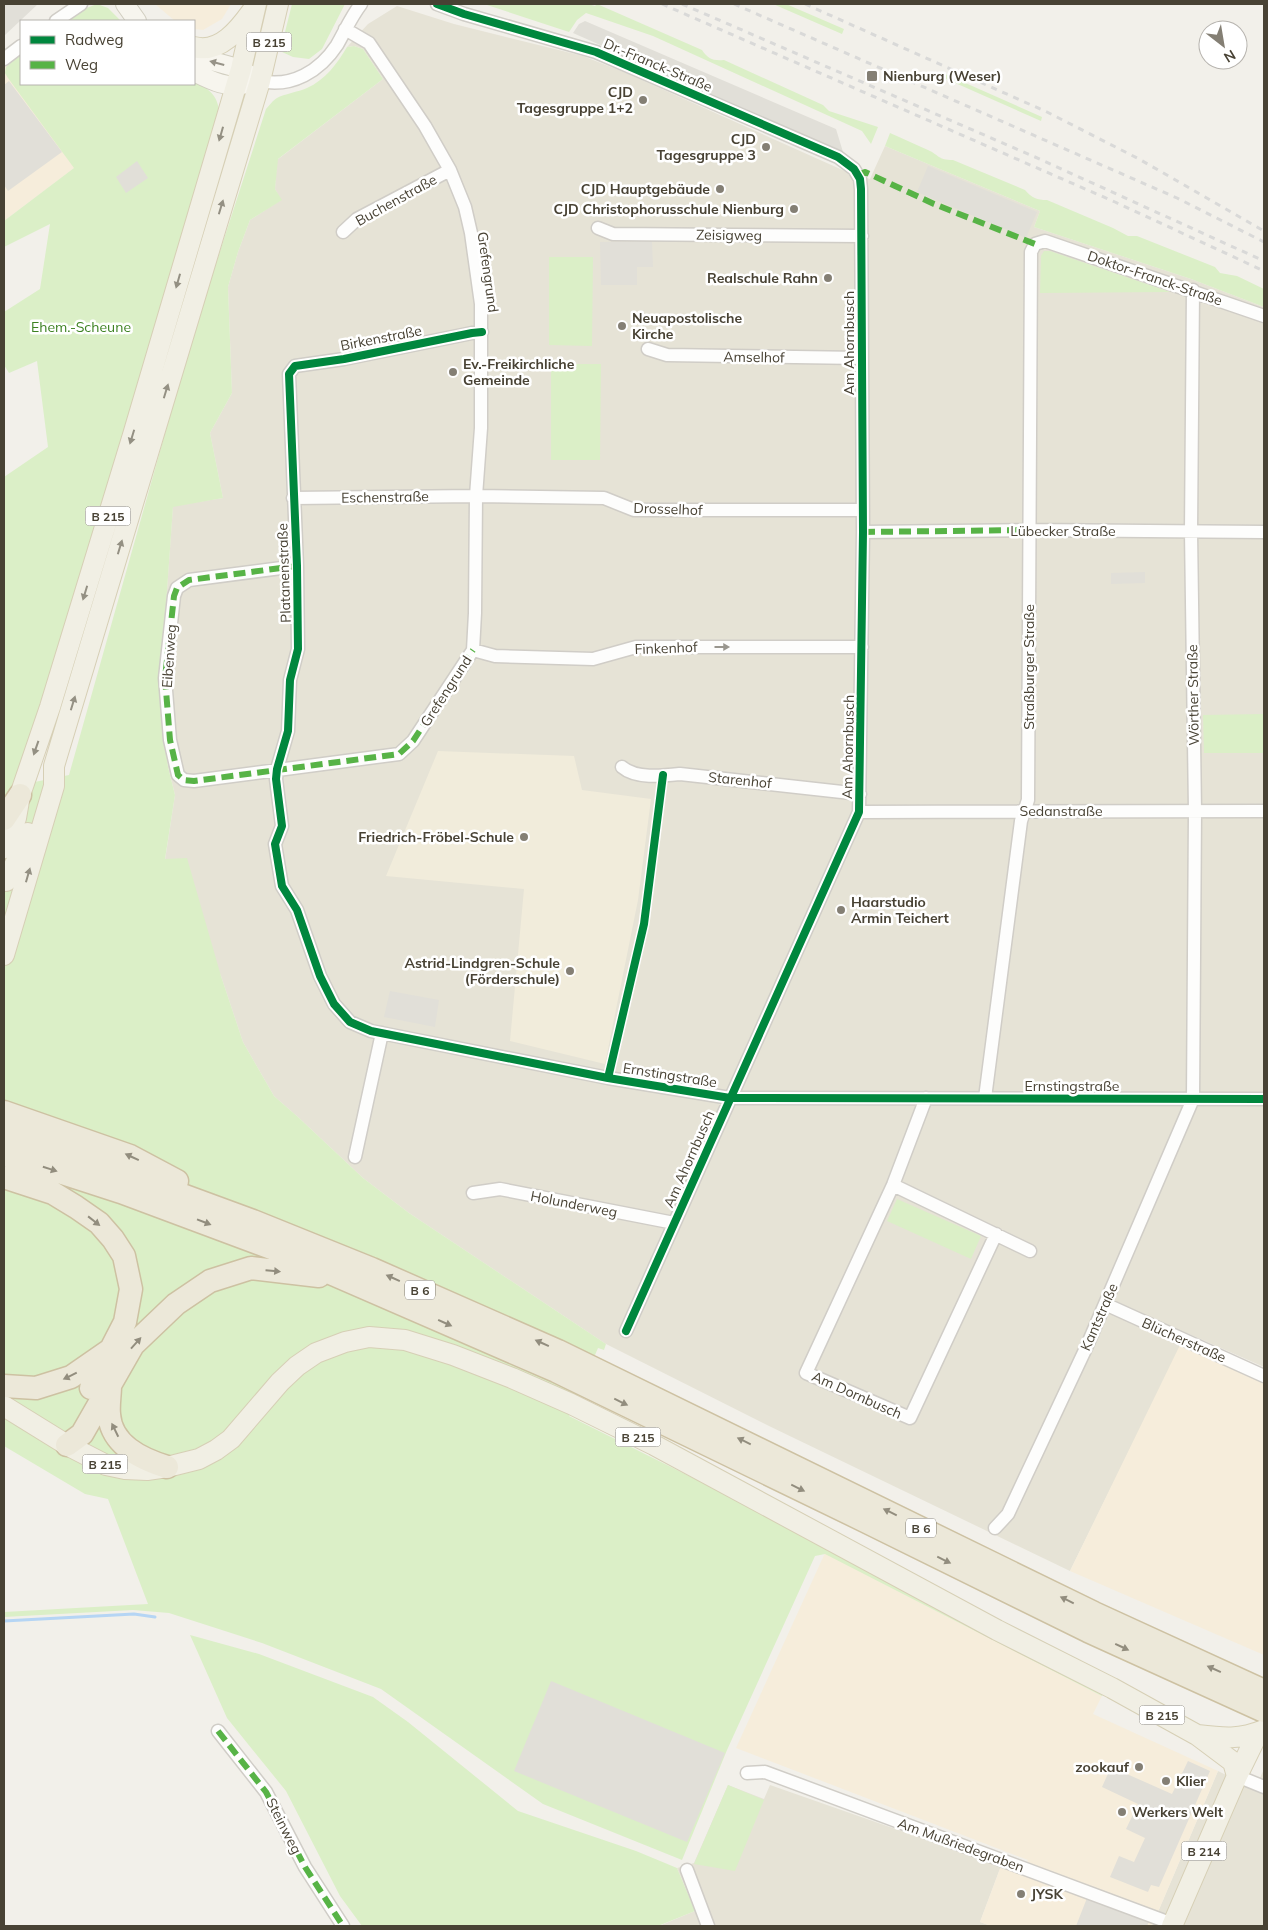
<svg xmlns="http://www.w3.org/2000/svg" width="1268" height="1930" viewBox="0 0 1268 1930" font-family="Mulish,sans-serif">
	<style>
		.residential { fill: #e6e3d6 }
		.commercial { fill: #f6eddb }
		.education { fill: #f1ecdb }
		.green { fill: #dbefc7 }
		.parking { fill: #e1dfd8 }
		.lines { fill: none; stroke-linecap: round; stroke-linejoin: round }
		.stream { stroke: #b5d5f4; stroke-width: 3 }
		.street-casing { stroke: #d0cdc7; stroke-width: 15 }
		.secondary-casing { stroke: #d1cec0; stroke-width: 20 }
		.primary-casing { stroke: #d6cfb5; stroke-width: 22 }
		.highway-casing { stroke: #cdc1a2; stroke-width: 25 }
		.street { stroke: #fdfdfc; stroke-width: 12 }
		.secondary { stroke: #f7f5ee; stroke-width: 18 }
		.primary { stroke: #f1efe4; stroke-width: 20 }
		.highway { stroke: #ece8d9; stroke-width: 22 }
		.rail { stroke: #d9d9d8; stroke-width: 3; stroke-dasharray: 6 6; stroke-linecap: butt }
		.quiet { stroke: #57b346; stroke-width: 6; stroke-dasharray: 12 6; stroke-linecap: butt }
		.cycleway-casing { stroke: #fff; stroke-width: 11 }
		.cycleway { stroke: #00873e; stroke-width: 8 }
		.oneway { fill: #979388 }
		.oneway2 { fill: #949083 }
		.oneway3 { fill: #99968e }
		.oneway4 { fill: #928d7e }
		.poi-dot { fill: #847f74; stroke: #fff; stroke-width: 2 }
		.labels { text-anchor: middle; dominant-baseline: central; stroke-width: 5; stroke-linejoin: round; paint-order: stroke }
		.shield { fill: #fff; stroke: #7f7b71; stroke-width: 1 }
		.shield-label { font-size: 12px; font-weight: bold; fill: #484234 }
		.street-label { font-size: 14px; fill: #484234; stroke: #fff }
		.poi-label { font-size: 14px; font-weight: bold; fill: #484234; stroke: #fff; text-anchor: end }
		.park-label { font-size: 14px; fill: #3c8121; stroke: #fff }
	</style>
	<rect width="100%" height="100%" fill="#f2f0ea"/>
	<path class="residential" d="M 397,6 L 454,24 L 583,56 L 626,73 L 847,172 L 870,179 L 885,146 L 1040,211 L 1034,227 L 1191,279 L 1264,307 L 1264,1367 L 1187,1333 L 1070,1571 L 769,1426 L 606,1344 L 409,1213 L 363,1178 L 298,1117 L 274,1096 L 243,1042 L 221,976 L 165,860 L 175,795 L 168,767 L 160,689 L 173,506 L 223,498 L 210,433 L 232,393 L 228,287 L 238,252 L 250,220 L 281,200 L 275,189 L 277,160 L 383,79 L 363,49 L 354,46 L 347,47 L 368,24 Z
		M 1264,1769 L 1264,1926 L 1152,1926 L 1218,1771 L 1255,1789 Z
		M 728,1785 L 764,1799 L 770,1785 L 1001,1866 L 980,1922 L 991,1926 L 659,1926 L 695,1911 L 677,1868 L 694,1863 Z"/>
	<path class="commercial" d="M 155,4 L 231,4 L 222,19 L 203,30 L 194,29 L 194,21 L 175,21 Z
		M 4,52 L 21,84 L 85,160 L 4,221 Z
		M 1180,1345 L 1264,1382 L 1264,1655 L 1070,1571 Z
		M 825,1553 L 1102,1696 L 1093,1714 L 1218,1771 L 1152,1926 L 991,1926 L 980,1922 L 1001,1866 L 1022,1874 L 1028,1860 L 736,1748 Z"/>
	<path class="education" d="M 438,751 L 574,756 L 582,790 L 651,799 L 638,900 L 605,1064 L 510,1041 L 524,889 L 386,876 Z"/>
	<path class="green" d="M 97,4 L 108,8 L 121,21 L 67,21 L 84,9 Z
		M 292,4 L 345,4 L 322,49 L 309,59 L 293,57 L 282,52 L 285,32 Z
		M 484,4 L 588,4 L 595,6 L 597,4 L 702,50 C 708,59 713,61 724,60 L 823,105 L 829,111 L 878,127 L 871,144 L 862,131 L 653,36 L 586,13 L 577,20 L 569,32 Z
		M 773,4 L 786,4 L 844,29 L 842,34 Z
		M 354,46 L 363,49 L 383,79 L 278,159 L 275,189 L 282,200 L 250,220 L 238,252 L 228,287 L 232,393 L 210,433 L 223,498 L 173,507 L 160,689 L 168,767 L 175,795 L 165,859 L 187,858 L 221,976 L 243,1042 L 274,1096 L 298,1117 L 363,1178 L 409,1213 L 606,1344 L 604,1350 L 598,1348 L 569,1416 L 823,1543 L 1104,1691 L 1102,1696 L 825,1554 L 815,1556 L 727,1750 L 682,1860 L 543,1804 L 381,1689 L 262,1643 L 169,1613 L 133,1610 L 4,1617 L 4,1612 L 148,1604 L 108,1499 L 85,1494 L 4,1446 L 4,477 L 48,447 L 37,361 L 9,373 L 4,365 L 4,312 L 40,289 L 50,224 L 4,247 L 4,221 L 74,168 L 8,78 L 5,73 L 6,67 L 21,54 L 21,84 L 194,84 L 194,81 C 207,88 216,93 219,109 L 118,451 L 15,786 L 69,775 L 191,341 L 266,109 C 269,106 273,100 277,98 C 284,94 298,92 307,88 C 325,80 337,64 347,47 Z
		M 945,74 L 1042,117 L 1041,121 L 944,78 Z
		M 890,133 C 903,139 915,144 928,150 C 939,155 938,160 953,160 L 1025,190 C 1032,198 1037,200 1047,200 L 1113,228 L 1128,236 L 1137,236 L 1215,267 L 1220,273 L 1237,276 L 1264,289 L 1264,307 L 1191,279 L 1034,227 L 1040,211 L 885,146 Z
		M 1044,251 L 1050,251 L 1170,292 L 1040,293 L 1041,256 Z
		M 549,257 L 593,257 L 592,346 L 549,345 Z
		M 551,364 L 601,364 L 600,460 L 551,460 Z
		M 1264,714 L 1264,753 L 1204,753 L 1203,715 Z
		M 897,1199 L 981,1236 L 971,1259 L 887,1221 Z
		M 190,1635 L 259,1654 L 373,1697 L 408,1722 L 518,1811 L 636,1851 L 677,1868 L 695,1911 L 658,1926 L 362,1926 L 340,1896 L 286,1791 L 227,1718 Z
		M 728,1785 L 764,1800 L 735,1871 L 694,1864 Z"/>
	<path class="parking" d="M 4,4 L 38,4 L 4,36 Z
		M 585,21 L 836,129 L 843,152 L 573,33 L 579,24 Z
		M 9,81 L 62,152 L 8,191 L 4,185 L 4,85 Z
		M 137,161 L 148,178 L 126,193 L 116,177 Z
		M 928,166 L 1037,212 L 1026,238 L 917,192 Z
		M 652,241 L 653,267 L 637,267 L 637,285 L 601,285 L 600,242 Z
		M 1145,572 L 1145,583 L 1111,584 L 1111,573 Z
		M 390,991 L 439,1000 L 435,1027 L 384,1017 Z
		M 551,1681 L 725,1753 L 687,1842 L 514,1771 Z
		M 1188,1761 L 1210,1771 L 1159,1887 L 1151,1885 L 1148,1892 L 1110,1877 L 1119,1856 L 1134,1862 L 1145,1838 L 1126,1829 L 1138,1804 L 1102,1787 L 1111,1767 L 1172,1794 Z
		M 1087,1898 L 1149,1922 L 1147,1926 L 1076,1926 Z"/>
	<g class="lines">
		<path class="stream" d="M 4,1621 L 134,1614 L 155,1617"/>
		<defs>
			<path id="street" d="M 437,4 L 464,14 L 596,52 L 838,157 L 854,169 L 860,179 L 861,189 L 863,532 L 859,812 L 626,1331
				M 56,21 L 81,4
				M 4,59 L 21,46
				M 260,81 C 292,88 320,71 337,45 C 345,31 351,17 361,4
				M 598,228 L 613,234 L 862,236
				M 343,232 L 357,219 L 450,170
				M 482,332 L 472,333 L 344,359 L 295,366 L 289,374 L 297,566 L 298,649 L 290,680 L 288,731 L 277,769 L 276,779 L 282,826 L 275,844 L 282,886 L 297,910 L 320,976 L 334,1004 L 350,1022 L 371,1031 L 608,1078 L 730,1098 L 1264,1099
				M 648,349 L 667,355 L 861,358
				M 293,498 L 476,496 L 604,498 L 634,510 L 862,510
				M 863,532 L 1030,530 L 1264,532
				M 297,566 L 189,580 L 177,588 L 174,596 L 165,678 L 170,740 L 178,775 L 184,780 L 194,781 L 399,754 L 413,741 L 473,650 L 475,613 L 476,496 L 481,428 L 481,304 L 471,233 L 465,207 L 450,170 L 425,126 L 369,43 L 345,29
				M 473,650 L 495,656 L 593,659 L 636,647 L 862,647
				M 622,767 C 636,779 662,776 680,774 L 860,794
				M 859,812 L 1264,811
				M 926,1098 L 893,1185 L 806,1373 L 910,1418 L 996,1234
				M 985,1098 L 1021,821 L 1028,800 L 1031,252 L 1035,244 L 1045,241 L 1264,316
				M 355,1157 L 382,1033
				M 893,1185 L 1030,1251
				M 473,1193 L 500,1189 L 674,1223
				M 1105,1304 L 1264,1376
				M 995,1528 L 1008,1514 L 1086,1348 L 1193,1099 L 1195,811 L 1191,532 L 1193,290
				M 218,1731 L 266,1792 L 305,1867 L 343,1926
				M 747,1773 L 765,1772 L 1173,1924
				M 1237,1776 L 1264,1787
				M 687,1870 L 708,1926"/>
			<path id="secondary" d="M 125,4 L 137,21
				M 194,56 L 241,69 L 253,77
				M 194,72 C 212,81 227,89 247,84"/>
			<path id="primary" d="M 194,47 C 220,54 239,29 252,11
				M 4,848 L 16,818 L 20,795 L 50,707 L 133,435 L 241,69 L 256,4
				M 6,881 L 24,847 L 28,833
				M 4,955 L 54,786 L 54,766 L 260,81 L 278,4
				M 4,1406 L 67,1445 L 106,1465 L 125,1469 L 147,1470 L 167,1467 L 199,1459 L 216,1450 L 231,1439 L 280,1382 L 297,1366 L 316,1353 L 345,1342 L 369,1337 L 405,1340 L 453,1355 L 512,1378 L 571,1404 L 654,1445 L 997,1630 L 1112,1688 L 1197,1735 L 1233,1762 L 1237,1776
				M 1197,1735 C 1223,1738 1240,1740 1264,1730
				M 1172,1926 L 1237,1776 L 1258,1733"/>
			<path id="highway" d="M 4,819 L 20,795
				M 4,1112 L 130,1156 L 177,1181
				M 4,1135 L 117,1171 L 253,1221 L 372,1269 L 558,1351 L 1094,1613 L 1264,1691
				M 4,1154 L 121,1192 L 282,1252 L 556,1371 L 865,1521 L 1088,1631 L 1264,1711
				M 4,1177 L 53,1193 L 76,1207 L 99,1223 L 113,1239 L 124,1256 L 131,1289 L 125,1322 L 91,1388
				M 4,1386 L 36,1388 L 71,1377 L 110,1350
				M 110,1386 C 110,1395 108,1405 109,1414 C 111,1445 141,1459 167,1467
				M 67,1445 L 82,1434 L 133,1345 L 176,1304 L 210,1281 L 251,1268 L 319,1276"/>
		</defs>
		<use href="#street" class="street-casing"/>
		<use href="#secondary" class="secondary-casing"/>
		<use href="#primary" class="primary-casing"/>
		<use href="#highway" class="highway-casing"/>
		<use href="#street" class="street"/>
		<use href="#secondary" class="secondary"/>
		<use href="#primary" class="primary"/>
		<use href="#highway" class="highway"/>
		<path class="rail" d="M 662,4 L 1115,202 L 1264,271
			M 682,4 L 1035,157 L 1264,261
			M 734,4 L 1177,198 L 1264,242
			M 805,4 L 1047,112 L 1139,159 L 1264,231"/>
		<path class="quiet" d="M 858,175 L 865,172 L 934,204 L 1035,244
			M 863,532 L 1030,530
			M 297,568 L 297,566 L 189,580 L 177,588 L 174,596 L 165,678 L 170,740 L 178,775 L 184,780 L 194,781 L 399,754 L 413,741 L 473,650
			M 218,1731 L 266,1792 L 305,1867 L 343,1926"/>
		<defs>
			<path id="cycleway" d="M 437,4 L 464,14 L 596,52 L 838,157 L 854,169 L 860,179 L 861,189 L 863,532 L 859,812 L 626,1331
				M 482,332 L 472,333 L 344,359 L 295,366 L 289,374 L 297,566 L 298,649 L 290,680 L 288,731 L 277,769 L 276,779 L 282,826 L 275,844 L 282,886 L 297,910 L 320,976 L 334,1004 L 350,1022 L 371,1031 L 608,1078 L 730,1098 L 1264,1099
				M 608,1078 L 644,924 L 663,775"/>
		</defs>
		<use href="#cycleway" class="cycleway-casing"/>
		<use href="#cycleway" class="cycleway"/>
	</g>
	<defs><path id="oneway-solid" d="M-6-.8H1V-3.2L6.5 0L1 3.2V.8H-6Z" transform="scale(1.25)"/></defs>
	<use class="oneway" href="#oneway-solid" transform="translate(217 63) rotate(-165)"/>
	<g class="oneway2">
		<use href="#oneway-solid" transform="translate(221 134) rotate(106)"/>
		<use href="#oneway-solid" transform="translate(221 207) rotate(-73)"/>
		<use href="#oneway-solid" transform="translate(178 281) rotate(106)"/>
		<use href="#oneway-solid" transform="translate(166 391) rotate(-73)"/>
		<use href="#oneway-solid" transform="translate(132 437) rotate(107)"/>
		<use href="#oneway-solid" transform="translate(120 547) rotate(-73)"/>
		<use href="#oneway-solid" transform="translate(85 593) rotate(107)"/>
		<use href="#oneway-solid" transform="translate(73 703) rotate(-73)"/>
		<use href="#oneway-solid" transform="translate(36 748) rotate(109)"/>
		<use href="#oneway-solid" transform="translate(28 875) rotate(-74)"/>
	</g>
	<use class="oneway3" href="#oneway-solid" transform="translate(722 647)"/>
	<g class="oneway4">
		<use href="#oneway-solid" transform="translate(132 1157) rotate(-155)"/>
		<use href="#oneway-solid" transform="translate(50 1169) rotate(18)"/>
		<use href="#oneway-solid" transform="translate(94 1221) rotate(38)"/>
		<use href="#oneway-solid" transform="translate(204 1222) rotate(21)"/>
		<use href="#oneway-solid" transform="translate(273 1271) rotate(5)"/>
		<use href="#oneway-solid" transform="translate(393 1278) rotate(-156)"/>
		<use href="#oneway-solid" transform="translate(445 1323) rotate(24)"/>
		<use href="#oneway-solid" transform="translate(136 1343) rotate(-48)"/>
		<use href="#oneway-solid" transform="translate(542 1343) rotate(-156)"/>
		<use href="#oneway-solid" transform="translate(70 1376) rotate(154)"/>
		<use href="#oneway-solid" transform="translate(621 1402) rotate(26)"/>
		<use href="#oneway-solid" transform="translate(115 1430) rotate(-116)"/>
		<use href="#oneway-solid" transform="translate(744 1441) rotate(-154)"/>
		<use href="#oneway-solid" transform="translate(798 1488) rotate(26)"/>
		<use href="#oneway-solid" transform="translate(890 1512) rotate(-154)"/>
		<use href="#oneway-solid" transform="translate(944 1560) rotate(26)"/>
		<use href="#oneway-solid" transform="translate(1067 1600) rotate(-154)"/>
		<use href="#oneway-solid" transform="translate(1122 1647) rotate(25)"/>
		<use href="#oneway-solid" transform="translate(1214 1669) rotate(-156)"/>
	</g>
	<g class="poi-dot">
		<rect x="866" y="70" width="12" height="12" rx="2.5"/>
		<circle cx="643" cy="100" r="5"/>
		<circle cx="766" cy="147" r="5"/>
		<circle cx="720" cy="189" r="5"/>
		<circle cx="794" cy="209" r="5"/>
		<circle cx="828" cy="278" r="5"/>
		<circle cx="622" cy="326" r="5"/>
		<circle cx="453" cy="372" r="5"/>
		<circle cx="524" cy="837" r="5"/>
		<circle cx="841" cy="910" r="5"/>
		<circle cx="570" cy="971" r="5"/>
		<circle cx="1139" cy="1767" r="5"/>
		<circle cx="1166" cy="1781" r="5"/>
		<circle cx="1122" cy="1812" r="5"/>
		<circle cx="1021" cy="1894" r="5"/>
	</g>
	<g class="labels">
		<g class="shield">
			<rect x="246.5" y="32.5" width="45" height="19" rx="4"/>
			<rect x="85.5" y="506.5" width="45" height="19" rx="4"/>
			<rect x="405" y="1280.5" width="30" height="19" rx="4"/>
			<rect x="615.5" y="1427.5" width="45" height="19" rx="4"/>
			<rect x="82.5" y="1454.5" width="45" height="19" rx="4"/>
			<rect x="906" y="1518.5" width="30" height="19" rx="4"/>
			<rect x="1139.5" y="1705.5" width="45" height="19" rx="4"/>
			<rect x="1181.5" y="1841.5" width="45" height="19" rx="4"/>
		</g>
		<g class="shield-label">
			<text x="269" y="42">B 215</text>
			<text x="108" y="516">B 215</text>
			<text x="420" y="1290">B 6</text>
			<text x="638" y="1437">B 215</text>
			<text x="105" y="1464">B 215</text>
			<text x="921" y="1528">B 6</text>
			<text x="1162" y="1715">B 215</text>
			<text x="1204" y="1851">B 214</text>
		</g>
		<g class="street-label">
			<text transform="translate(658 65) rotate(23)">Dr.-Franck-Straße</text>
			<text transform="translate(396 200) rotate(-29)">Buchenstraße</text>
			<text transform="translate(729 235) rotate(1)">Zeisigweg</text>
			<text transform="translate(488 272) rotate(82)">Grefengrund</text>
			<text transform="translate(1155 278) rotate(19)">Doktor-Franck-Straße</text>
			<text transform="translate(381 338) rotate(-11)">Birkenstraße</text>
			<text transform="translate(849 343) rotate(-90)">Am Ahornbusch</text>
			<text transform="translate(754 357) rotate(1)">Amselhof</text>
			<text transform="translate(385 497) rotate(-1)">Eschenstraße</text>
			<text transform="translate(668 509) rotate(2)">Drosselhof</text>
			<text x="1063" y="531">Lübecker Straße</text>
			<text transform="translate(284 573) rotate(-92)">Platanenstraße</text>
			<text transform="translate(666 648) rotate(-2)">Finkenhof</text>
			<text transform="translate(169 656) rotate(-86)">Eibenweg</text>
			<text transform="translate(1029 667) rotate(-90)">Straßburger Straße</text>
			<text transform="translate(446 691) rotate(-57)">Grefengrund</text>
			<text transform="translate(1193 695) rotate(-91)">Wörther Straße</text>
			<text transform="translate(848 747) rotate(-89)">Am Ahornbusch</text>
			<text transform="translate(740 780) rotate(6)">Starenhof</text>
			<text x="1061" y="811">Sedanstraße</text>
			<text transform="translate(670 1075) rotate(9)">Ernstingstraße</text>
			<text x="1072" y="1086">Ernstingstraße</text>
			<text transform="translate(689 1159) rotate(-66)">Am Ahornbusch</text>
			<text transform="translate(574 1204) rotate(11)">Holunderweg</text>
			<text transform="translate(1099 1317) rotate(-66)">Kantstraße</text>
			<text transform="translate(1184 1340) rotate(24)">Blücherstraße</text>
			<text transform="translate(857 1395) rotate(24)">Am Dornbusch</text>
			<text transform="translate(284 1826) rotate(63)">Steinweg</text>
			<text transform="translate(961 1845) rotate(20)">Am Mußriedegraben</text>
		</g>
		<g class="poi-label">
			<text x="883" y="76" text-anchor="start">Nienburg (Weser)</text>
			<text x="633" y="92">CJD<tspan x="633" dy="16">Tagesgruppe 1+2</tspan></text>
			<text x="756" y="139">CJD<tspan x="756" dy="16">Tagesgruppe 3</tspan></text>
			<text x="710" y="189">CJD Hauptgebäude</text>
			<text x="784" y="209">CJD Christophorusschule Nienburg</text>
			<text x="818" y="278">Realschule Rahn</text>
			<text x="632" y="318" text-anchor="start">Neuapostolische<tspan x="632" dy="16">Kirche</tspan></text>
			<text x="463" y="364" text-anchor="start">Ev.-Freikirchliche<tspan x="463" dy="16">Gemeinde</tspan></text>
			<text x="514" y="837">Friedrich-Fröbel-Schule</text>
			<text x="851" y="902" text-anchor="start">Haarstudio<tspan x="851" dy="16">Armin Teichert</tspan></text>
			<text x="560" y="963">Astrid-Lindgren-Schule<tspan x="560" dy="16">(Förderschule)</tspan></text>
			<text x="1129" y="1767">zookauf</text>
			<text x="1176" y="1781" text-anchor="start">Klier</text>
			<text x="1132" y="1812" text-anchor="start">Werkers Welt</text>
			<text x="1031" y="1894" text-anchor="start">JYSK</text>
		</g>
		<g class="park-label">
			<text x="81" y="327">Ehem.-Scheune</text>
		</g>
	</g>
	<rect width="1268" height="1930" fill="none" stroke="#484234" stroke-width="10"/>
	<rect x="20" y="20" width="175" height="65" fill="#ffffff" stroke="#b6b3ae"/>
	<rect x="30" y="36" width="25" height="8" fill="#00873e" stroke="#b6b3ae"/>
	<text x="65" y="45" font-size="15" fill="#484234">Radweg</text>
	<rect x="30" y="61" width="25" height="8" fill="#57b346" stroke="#b6b3ae"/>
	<text x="65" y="70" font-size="15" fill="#484234">Weg</text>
	<g transform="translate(1223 45) rotate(149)"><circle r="24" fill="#ffffff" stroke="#b6b3ae"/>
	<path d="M0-4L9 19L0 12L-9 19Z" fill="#847f74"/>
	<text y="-8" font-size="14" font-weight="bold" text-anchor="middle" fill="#484234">N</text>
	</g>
</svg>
